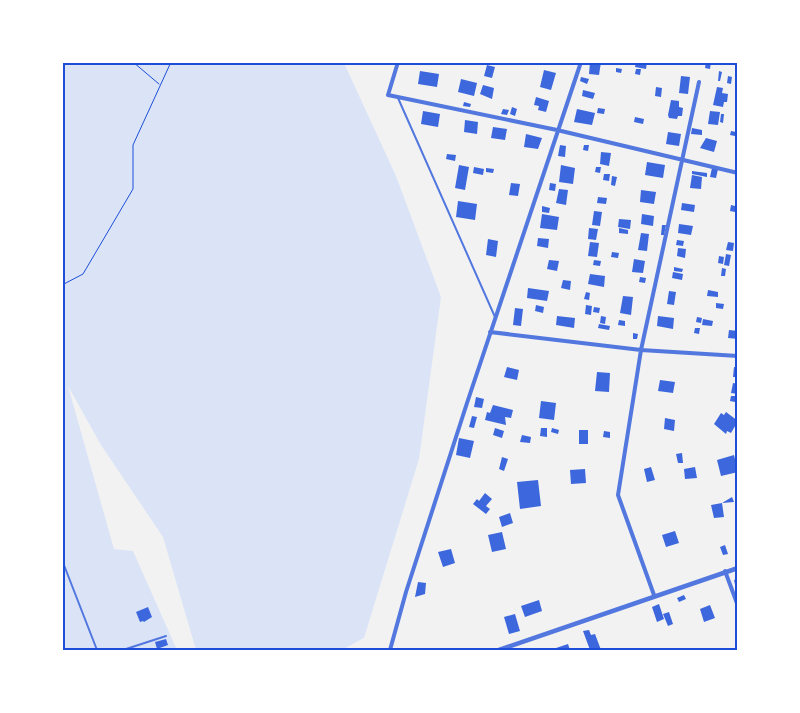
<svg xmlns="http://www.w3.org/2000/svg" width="800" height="713" viewBox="0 0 800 713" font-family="Merriweather,serif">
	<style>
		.green { fill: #dbe4f7 }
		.building { fill: #3d67dc }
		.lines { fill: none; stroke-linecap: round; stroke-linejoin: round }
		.path { stroke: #1d4ed8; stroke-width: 1 }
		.service { stroke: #5277de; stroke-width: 2 }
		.minor { stroke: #5277de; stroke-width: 4 }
		.tertiary { stroke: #5277de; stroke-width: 4.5 }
		.neatline { fill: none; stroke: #1d4ed8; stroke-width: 2 }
	</style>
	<rect width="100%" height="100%" fill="#f2f2f2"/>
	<path class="green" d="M 62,63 L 344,63 L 396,176 L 441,297 L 419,459 L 364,638 L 342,650 L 196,650 L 163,537 L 101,445 L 68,386 L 114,549 L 133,551 L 177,650 L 63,650 Z"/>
	<path class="building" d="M 590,62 L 601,62 L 599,75 L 589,74 Z
		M 636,62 L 647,62 L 646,69 L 635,67 Z
		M 706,62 L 711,62 L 710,69 L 705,68 Z
		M 487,65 L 495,67 L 492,78 L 484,76 Z
		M 616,68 L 622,69 L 621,73 L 616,72 Z
		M 636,69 L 641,69 L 640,75 L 635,74 Z
		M 544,70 L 556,73 L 551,90 L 540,87 Z
		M 420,71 L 439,74 L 437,87 L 418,84 Z
		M 719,71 L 722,72 L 720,81 L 718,81 Z
		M 681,76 L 690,77 L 688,94 L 679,93 Z
		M 728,76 L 732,77 L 731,84 L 727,83 Z
		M 581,77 L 589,79 L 587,84 L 580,81 Z
		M 461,79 L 477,83 L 474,96 L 458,92 Z
		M 483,85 L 494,88 L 492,99 L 480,94 Z
		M 656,87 L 662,88 L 661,97 L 655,96 Z
		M 717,87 L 723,88 L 722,93 L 728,94 L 727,102 L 724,102 L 723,107 L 713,105 Z
		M 583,90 L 595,93 L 593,99 L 582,96 Z
		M 536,97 L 549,101 L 546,112 L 538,110 L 539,106 L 534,105 Z
		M 671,100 L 679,101 L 679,107 L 683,108 L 682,116 L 678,116 L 677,119 L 669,118 L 668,115 Z
		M 464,102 L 471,104 L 470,107 L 463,106 Z
		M 512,107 L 517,109 L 515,116 L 510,114 Z
		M 598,108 L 605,109 L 604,114 L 597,113 Z
		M 503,109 L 509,110 L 507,115 L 501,114 Z
		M 577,109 L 595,113 L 592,125 L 574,122 Z
		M 423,111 L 440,114 L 438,127 L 421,124 Z
		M 710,111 L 720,112 L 718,125 L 708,124 Z
		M 721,114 L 724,114 L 723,123 L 720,122 Z
		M 635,117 L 644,119 L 643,124 L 634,122 Z
		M 465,120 L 478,122 L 477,134 L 464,132 Z
		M 493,127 L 507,129 L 505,140 L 491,138 Z
		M 692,128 L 702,130 L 702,135 L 691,134 Z
		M 731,131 L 736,132 L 735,136 L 730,135 Z
		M 668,132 L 681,134 L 679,146 L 666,144 Z
		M 526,134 L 542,138 L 538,149 L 524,147 Z
		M 706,138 L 717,141 L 714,152 L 700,148 Z
		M 560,145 L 566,146 L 565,157 L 558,156 Z
		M 584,145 L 589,145 L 588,151 L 583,150 Z
		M 601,152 L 611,153 L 609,166 L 600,164 Z
		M 447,154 L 456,155 L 455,161 L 446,159 Z
		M 647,162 L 665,165 L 663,178 L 645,175 Z
		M 459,165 L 469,167 L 465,190 L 455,188 Z
		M 561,165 L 575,168 L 573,184 L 559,182 Z
		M 474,167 L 484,169 L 483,175 L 473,173 Z
		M 596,167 L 601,167 L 600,173 L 595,172 Z
		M 486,168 L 494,169 L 493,173 L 486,172 Z
		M 712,168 L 718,169 L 716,178 L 710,177 Z
		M 692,171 L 707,173 L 707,177 L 692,174 Z
		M 604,174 L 610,174 L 609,181 L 603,180 Z
		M 692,175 L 702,177 L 701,189 L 690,188 Z
		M 612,176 L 617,177 L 615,186 L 611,185 Z
		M 511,183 L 520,184 L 518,196 L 509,195 Z
		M 550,183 L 556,184 L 555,191 L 549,190 Z
		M 559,189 L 568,190 L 566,205 L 556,203 Z
		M 641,190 L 656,192 L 654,204 L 640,202 Z
		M 598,197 L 607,198 L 606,204 L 597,203 Z
		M 458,201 L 477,204 L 475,220 L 456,217 Z
		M 682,203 L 695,205 L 694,212 L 681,210 Z
		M 731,205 L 735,206 L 735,212 L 730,211 Z
		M 542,206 L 550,208 L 549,213 L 542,212 Z
		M 594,211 L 602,212 L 600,226 L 592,225 Z
		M 542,214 L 559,217 L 557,230 L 540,228 Z
		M 642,214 L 654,216 L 653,226 L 641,224 Z
		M 619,219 L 631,220 L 630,229 L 618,227 Z
		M 679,224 L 693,226 L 691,235 L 678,233 Z
		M 662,225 L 666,225 L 664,235 L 661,235 Z
		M 589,228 L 598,229 L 596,240 L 588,239 Z
		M 619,228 L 628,230 L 628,234 L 619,233 Z
		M 641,233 L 649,234 L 647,251 L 638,250 Z
		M 538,238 L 549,239 L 548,248 L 537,246 Z
		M 488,239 L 498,241 L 496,257 L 486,255 Z
		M 677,240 L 684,241 L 683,246 L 676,245 Z
		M 590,242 L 599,243 L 597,257 L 588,256 Z
		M 728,242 L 734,243 L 733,251 L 726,250 Z
		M 678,248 L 686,249 L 685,258 L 677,256 Z
		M 612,252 L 619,253 L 618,258 L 611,257 Z
		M 726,254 L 731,255 L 729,266 L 724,265 Z
		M 719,256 L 724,257 L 723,264 L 718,263 Z
		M 634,259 L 645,261 L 643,273 L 632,272 Z
		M 549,260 L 559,261 L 557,271 L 547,269 Z
		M 594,260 L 601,261 L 600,266 L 593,265 Z
		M 674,267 L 683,269 L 682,272 L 674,271 Z
		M 722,268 L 726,269 L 725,276 L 721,276 Z
		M 673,272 L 683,274 L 682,280 L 672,278 Z
		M 590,274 L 605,276 L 604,287 L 588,284 Z
		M 640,277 L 646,278 L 645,283 L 639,282 Z
		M 563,280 L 571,281 L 570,290 L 561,288 Z
		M 528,288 L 549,291 L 547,301 L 527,298 Z
		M 708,290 L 718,292 L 718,297 L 707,296 Z
		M 669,291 L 676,292 L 674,305 L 667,304 Z
		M 586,292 L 590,293 L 589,300 L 584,299 Z
		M 623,296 L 633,297 L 631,315 L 620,313 Z
		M 716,303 L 724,304 L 723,309 L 716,308 Z
		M 536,305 L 544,307 L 543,313 L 535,311 Z
		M 586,305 L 592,306 L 591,315 L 585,314 Z
		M 594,307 L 600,308 L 599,313 L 593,312 Z
		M 515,308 L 523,309 L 521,326 L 513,325 Z
		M 557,316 L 575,318 L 574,328 L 556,325 Z
		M 601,316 L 606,317 L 605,324 L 600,323 Z
		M 658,316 L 674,318 L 673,329 L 657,326 Z
		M 697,317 L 702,318 L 701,323 L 696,322 Z
		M 703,319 L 713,321 L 712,326 L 702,325 Z
		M 619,320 L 625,321 L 625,326 L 618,325 Z
		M 599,324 L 610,326 L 609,330 L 598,328 Z
		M 695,328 L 700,328 L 699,334 L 694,333 Z
		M 729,330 L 738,331 L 738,339 L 728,338 Z
		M 633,333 L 638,334 L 637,339 L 633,339 Z
		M 507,367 L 519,370 L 517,380 L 504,377 Z
		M 734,367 L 738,368 L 738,377 L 733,377 Z
		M 597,372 L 610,373 L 609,392 L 595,391 Z
		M 660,380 L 675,382 L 673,393 L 658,391 Z
		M 733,383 L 738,384 L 738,394 L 731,393 Z
		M 731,396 L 736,396 L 735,402 L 730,401 Z
		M 476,397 L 484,399 L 482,408 L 474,407 Z
		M 541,401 L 556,403 L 554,420 L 539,418 Z
		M 493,405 L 513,410 L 511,418 L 505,417 L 506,425 L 485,420 L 487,412 L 490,413 Z
		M 726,412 L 738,421 L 731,433 L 727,431 L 726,434 L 714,424 L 721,413 L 724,415 Z
		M 472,416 L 477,417 L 474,428 L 469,427 Z
		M 665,418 L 675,420 L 674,431 L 664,429 Z
		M 495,428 L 504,431 L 502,438 L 493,435 Z
		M 541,428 L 547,428 L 547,437 L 540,436 Z
		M 552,428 L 559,430 L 558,434 L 551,432 Z
		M 579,430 L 588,430 L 588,444 L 579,444 Z
		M 604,431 L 610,432 L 610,438 L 603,437 Z
		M 522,435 L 531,437 L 530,443 L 520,442 Z
		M 459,438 L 474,441 L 470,458 L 456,455 Z
		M 682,453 L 683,463 L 678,463 L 676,454 Z
		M 734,455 L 738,472 L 721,476 L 717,460 Z
		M 502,457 L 508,459 L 504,471 L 499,469 Z
		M 651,467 L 655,480 L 647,482 L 644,469 Z
		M 695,467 L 697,478 L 685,479 L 684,469 Z
		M 585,469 L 586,483 L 571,484 L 570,470 Z
		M 538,480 L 541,506 L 520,509 L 517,482 Z
		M 485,493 L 492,499 L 486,506 L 490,509 L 486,514 L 473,504 L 477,499 L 479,501 Z
		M 732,497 L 734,502 L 722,503 Z
		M 722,503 L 724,517 L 714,518 L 711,505 Z
		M 510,513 L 513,523 L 502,527 L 499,517 Z
		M 675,531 L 679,543 L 666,547 L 662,535 Z
		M 502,532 L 506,549 L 492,552 L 488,535 Z
		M 725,545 L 728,554 L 723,555 L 720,547 Z
		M 451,549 L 455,563 L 443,567 L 438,552 Z
		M 738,579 L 738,593 L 737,593 L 734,580 Z
		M 418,582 L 426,583 L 425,594 L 415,597 Z
		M 684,595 L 686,599 L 679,602 L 677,598 Z
		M 539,600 L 542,611 L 525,617 L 521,606 Z
		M 659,604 L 664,619 L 657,622 L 652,607 Z
		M 710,605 L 715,618 L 704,622 L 700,609 Z
		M 148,607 L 152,617 L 144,622 L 143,621 L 140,622 L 136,612 Z
		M 669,612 L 673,624 L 668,626 L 663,614 Z
		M 515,614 L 520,631 L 509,634 L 504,617 Z
		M 589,630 L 591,635 L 595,634 L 601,650 L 590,650 L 583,631 Z
		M 166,639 L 168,645 L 157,649 L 155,642 Z
		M 568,644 L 570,650 L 550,650 Z"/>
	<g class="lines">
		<path class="path" d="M 133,62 L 159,84
			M 62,285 L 83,274 L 133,189 L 133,145 L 171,62"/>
		<path class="service" d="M 398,98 L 495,317
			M 62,560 L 97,650
			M 123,650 L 166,636"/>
		<path class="minor" d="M 398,62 L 388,95 L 557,130 L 738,173
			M 490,332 L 641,350 L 738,356
			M 725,571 L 738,606
			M 654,595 L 618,495 L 641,350 L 699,82
			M 390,650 L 406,592 L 467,403 L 581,62"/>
		<path class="tertiary" d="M 499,650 L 738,568"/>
	</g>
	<rect width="800" height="713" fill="none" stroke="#ffffff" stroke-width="128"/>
	<rect x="64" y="64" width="672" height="585" class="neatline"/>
</svg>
